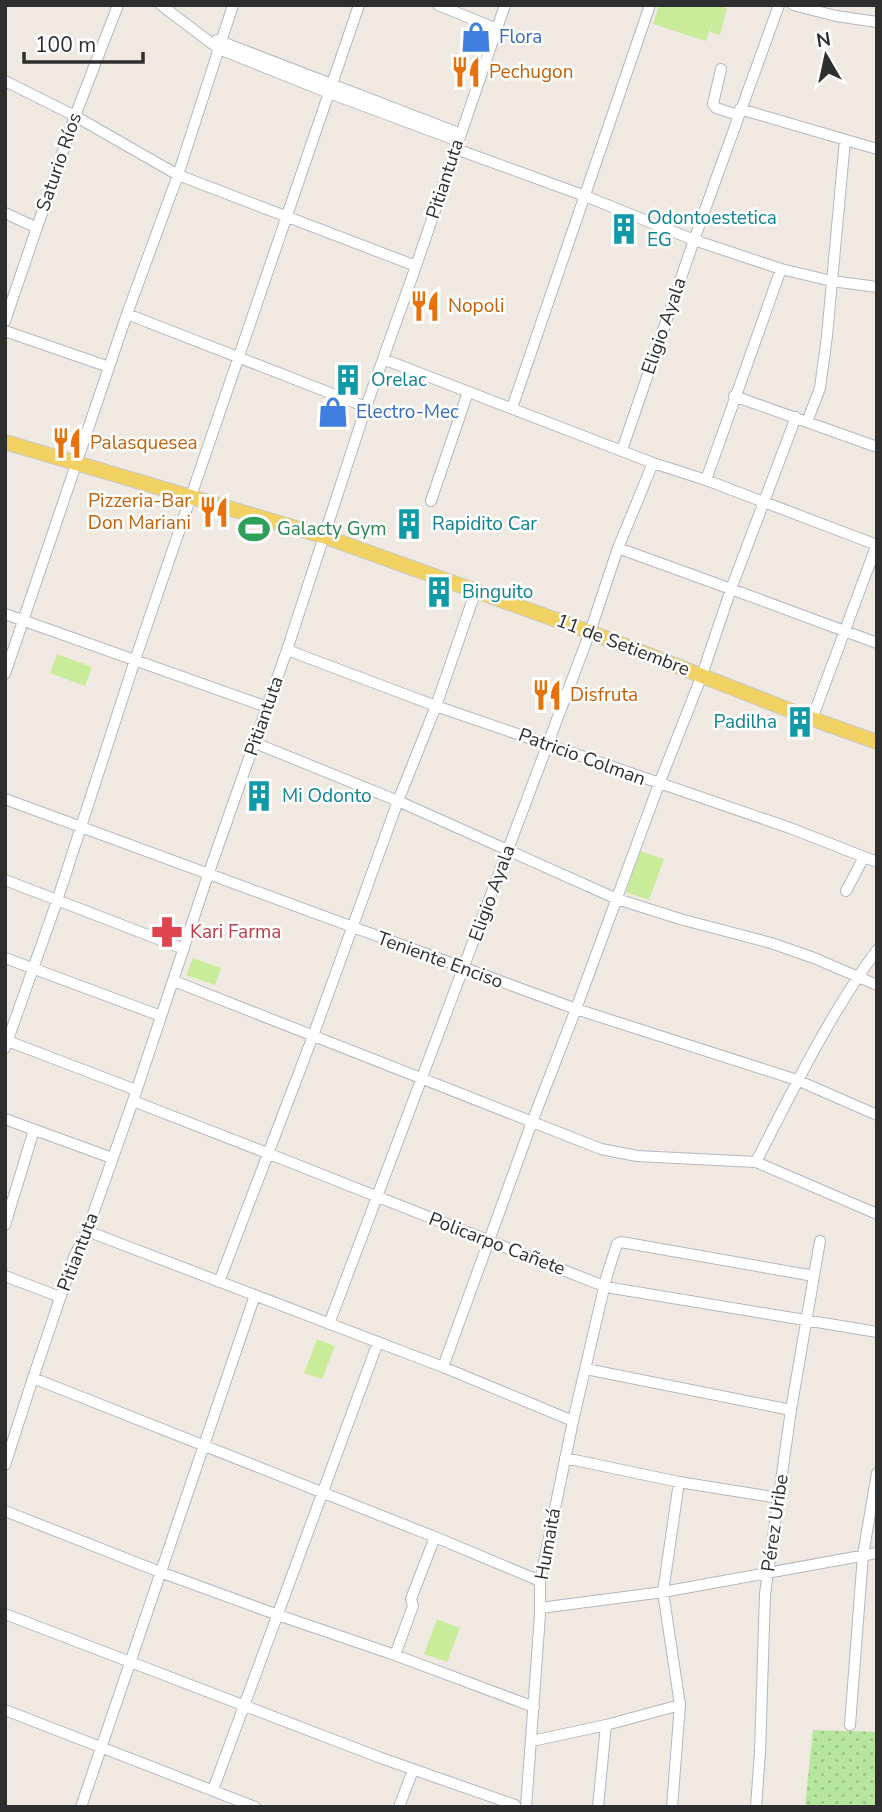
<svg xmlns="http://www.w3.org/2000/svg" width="882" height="1812" viewBox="0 0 882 1812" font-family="'Nunito Sans',sans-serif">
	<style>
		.park { fill: url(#park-dots) }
		.pitch { fill: #c9ec9a }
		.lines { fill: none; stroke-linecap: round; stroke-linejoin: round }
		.minor-casing { stroke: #b4b7c1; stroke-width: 12 }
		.major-casing { stroke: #c9c9c9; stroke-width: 16 }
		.minor { stroke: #fff; stroke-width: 10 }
		.major { stroke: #f2d163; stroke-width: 14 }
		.labels { text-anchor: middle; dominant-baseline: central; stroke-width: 5; stroke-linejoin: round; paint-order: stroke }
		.shop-label { font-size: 19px; fill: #366cbe; stroke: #fff; text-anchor: start }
		.food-label { font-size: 19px; fill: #c56008; stroke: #fff; text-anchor: start }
		.street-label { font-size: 19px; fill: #2e2e2e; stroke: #fff }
		.culture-label { font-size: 19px; fill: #0d838f; stroke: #fff; text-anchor: start }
		.leisure-label { font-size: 19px; fill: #27864d; stroke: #fff; text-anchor: start }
		.health-label { font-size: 19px; fill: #be3a42; stroke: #fff; text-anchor: start }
	</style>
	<defs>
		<pattern id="park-dots" width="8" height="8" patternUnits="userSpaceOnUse" patternTransform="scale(1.75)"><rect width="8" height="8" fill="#b6e59e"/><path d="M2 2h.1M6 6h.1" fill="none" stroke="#9dc588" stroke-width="1.8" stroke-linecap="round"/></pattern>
	</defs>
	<rect width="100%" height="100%" fill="#efe9e1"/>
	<path class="park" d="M 813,1730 L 877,1732 L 877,1807 L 805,1807 Z"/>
	<path class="pitch" d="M 659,5 L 717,5 L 727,8 L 720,35 L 710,32 L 712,22 L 706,41 L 653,24 Z
		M 57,654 L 92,667 L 85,686 L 50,673 Z
		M 640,851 L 664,859 L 649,900 L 626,892 Z
		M 193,958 L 221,968 L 215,985 L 186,975 Z
		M 317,1339 L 335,1346 L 322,1379 L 304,1373 Z
		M 437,1619 L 460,1628 L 447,1662 L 424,1654 Z"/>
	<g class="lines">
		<defs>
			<path id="minor" d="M 161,5 L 219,49 L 329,93 L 458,141
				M 438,5 L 497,29
				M 793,5 L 836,16 L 877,22
				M 217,40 L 461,134
				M 721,69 L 713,104 L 716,108 L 738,115
				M 5,81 L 75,116 L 178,175 L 416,266
				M 740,109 L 877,149
				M 456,149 L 585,196 L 694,240 L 781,269 L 832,281 L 877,287
				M 5,213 L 37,228
				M 127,314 L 366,407
				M 5,321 L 75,116 L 118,5
				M 5,331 L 109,367
				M 383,359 L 653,463 L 706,480 L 877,545
				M 734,396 L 877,447
				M 512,408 L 650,5
				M 807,422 L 820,388 L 827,336 L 845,140
				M 622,450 L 694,240 L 779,5
				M 706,480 L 781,269
				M 431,501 L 468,392
				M 618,548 L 731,589 L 877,643
				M 5,614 L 267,707
				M 287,650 L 436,706 L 790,828 L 877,862
				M 5,674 L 127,314 L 178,175 L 233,5
				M 812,719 L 877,544
				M 255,743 L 398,801 L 617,899 L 680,919 L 771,943 L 814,958 L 877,985
				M 5,799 L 576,1009 L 797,1080 L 877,1115
				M 5,880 L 184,949
				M 846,891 L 864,857
				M 5,958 L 161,1016
				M 174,981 L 601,1149 L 637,1156 L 756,1162 L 877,1214
				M 5,1040 L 136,1090
				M 5,1048 L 57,901 L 135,660 L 359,5
				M 133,1101 L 267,1153 L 606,1287 L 877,1332
				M 5,1119 L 112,1158
				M 756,1162 C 793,1090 829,1015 877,950
				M 5,1225 L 34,1130
				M 87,1231 L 443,1367 L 573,1421
				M 5,1276 L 60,1297
				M 219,1282 L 313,1036 L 398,801 L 436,706 L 476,590
				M 329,1324 L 590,632 L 618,548 L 653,463
				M 443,1367 L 532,1122 L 576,1009 L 659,784 L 702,675 L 731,589 L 796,417
				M 586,1369 L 791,1410
				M 33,1378 L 435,1537 L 540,1581
				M 565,1458 L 679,1482 L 779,1498
				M 5,1465 L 33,1378 L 74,1257 L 87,1231 L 133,1101 L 208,875 L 287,650 L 366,407 L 416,266 L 505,5
				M 5,1511 L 160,1572 L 278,1615 L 395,1655 L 534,1707
				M 540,1608 L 663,1592 L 877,1553
				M 5,1614 L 381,1758 L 515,1805
				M 395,1655 L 413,1606 L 411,1599 L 435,1537
				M 5,1710 L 255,1807
				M 850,1725 L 863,1555 L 877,1473
				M 532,1741 L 606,1725 L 680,1705
				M 213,1790 L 378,1342
				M 81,1807 L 255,1295
				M 399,1807 L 413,1770
				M 526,1807 L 540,1615 L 540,1581 L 573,1421 L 607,1275 L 617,1244 L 621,1242 L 814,1276
				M 598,1807 L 606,1725
				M 672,1807 L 680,1705 L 663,1592 L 679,1482
				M 756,1807 L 760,1752 L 765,1594 L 791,1410 L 820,1241"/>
			<path id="major" d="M 5,442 L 323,536 L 590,632 L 807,717 L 877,742"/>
		</defs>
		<use href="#minor" class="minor-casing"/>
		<use href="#major" class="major-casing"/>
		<use href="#minor" class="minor"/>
		<use href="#major" class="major"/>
	</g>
	<defs>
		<symbol id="shop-bare" viewBox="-9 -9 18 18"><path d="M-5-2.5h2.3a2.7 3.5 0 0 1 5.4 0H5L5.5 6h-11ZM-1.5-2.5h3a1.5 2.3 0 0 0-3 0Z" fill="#3f7fe0" stroke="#fff" stroke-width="2.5" paint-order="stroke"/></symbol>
		<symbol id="restaurant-bare" viewBox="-9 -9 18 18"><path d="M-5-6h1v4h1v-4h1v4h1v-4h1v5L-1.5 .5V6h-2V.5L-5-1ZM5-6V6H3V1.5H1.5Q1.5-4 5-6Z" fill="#e8710a" stroke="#fff" stroke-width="2.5" paint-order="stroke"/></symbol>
		<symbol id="building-bare" viewBox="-9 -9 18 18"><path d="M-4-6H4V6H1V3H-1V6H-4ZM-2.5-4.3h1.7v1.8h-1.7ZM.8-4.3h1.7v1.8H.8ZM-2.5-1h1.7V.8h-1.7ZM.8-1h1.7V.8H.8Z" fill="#0f9aa8" stroke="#fff" stroke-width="2.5" paint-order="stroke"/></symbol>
		<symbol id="stadium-bare" viewBox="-9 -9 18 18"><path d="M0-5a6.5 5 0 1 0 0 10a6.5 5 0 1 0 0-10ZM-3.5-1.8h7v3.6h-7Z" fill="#2e9e5b" stroke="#fff" stroke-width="2.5" paint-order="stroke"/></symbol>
		<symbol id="pharmacy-bare" viewBox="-9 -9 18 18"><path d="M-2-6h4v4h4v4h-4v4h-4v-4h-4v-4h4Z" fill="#e0444e" stroke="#fff" stroke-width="2.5" paint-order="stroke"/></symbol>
	</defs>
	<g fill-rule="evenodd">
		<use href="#shop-bare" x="454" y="15" width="44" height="44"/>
		<use href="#restaurant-bare" x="444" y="50" width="44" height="44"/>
		<use href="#building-bare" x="602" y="207" width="44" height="44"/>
		<use href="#restaurant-bare" x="403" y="284" width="44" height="44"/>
		<use href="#building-bare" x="326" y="358" width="44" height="44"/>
		<use href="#shop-bare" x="311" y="390" width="44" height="44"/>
		<use href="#restaurant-bare" x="45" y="421" width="44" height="44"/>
		<use href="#restaurant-bare" x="192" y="490" width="44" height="44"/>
		<use href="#building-bare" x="387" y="502" width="44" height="44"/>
		<use href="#stadium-bare" x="232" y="507" width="44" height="44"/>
		<use href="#building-bare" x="417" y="570" width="44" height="44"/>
		<use href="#restaurant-bare" x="525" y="673" width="44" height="44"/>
		<use href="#building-bare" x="778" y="700" width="44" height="44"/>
		<use href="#building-bare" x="237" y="774" width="44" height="44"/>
		<use href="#pharmacy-bare" x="145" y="910" width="44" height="44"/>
	</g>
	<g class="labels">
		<g class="shop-label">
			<text x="499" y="37">Flora</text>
			<text x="356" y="412">Electro-Mec</text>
		</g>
		<g class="food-label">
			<text x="489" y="72">Pechugon</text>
			<text x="448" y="306">Nopoli</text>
			<text x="90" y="443">Palasquesea</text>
			<text x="191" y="501" text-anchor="end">Pizzeria-Bar<tspan x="191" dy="22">Don Mariani</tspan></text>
			<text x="570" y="695">Disfruta</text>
		</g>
		<g class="street-label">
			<text transform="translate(59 162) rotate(-71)">Saturio Ríos</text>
			<text transform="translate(445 179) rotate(-72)">Pitiantuta</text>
			<text transform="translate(664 326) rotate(-71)">Eligio Ayala</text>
			<text transform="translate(623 645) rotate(21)">11 de Setiembre</text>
			<text transform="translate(264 716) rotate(-71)">Pitiantuta</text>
			<text transform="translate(582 757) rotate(20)">Patricio Colman</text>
			<text transform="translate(492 893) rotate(-70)">Eligio Ayala</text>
			<text transform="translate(440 960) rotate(20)">Teniente Enciso</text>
			<text transform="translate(497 1244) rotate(21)">Policarpo Cañete</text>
			<text transform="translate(78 1252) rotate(-69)">Pitiantuta</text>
			<text transform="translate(775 1523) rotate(-82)">Pérez Uribe</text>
			<text transform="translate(548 1544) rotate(-80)">Humaitá</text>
		</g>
		<g class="culture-label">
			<text x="647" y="218">Odontoestetica<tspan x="647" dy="22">EG</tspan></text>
			<text x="371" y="380">Orelac</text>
			<text x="432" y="524">Rapidito Car</text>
			<text x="462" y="592">Binguito</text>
			<text x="777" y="722" text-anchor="end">Padilha</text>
			<text x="282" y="796">Mi Odonto</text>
		</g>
		<g class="leisure-label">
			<text x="277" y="529">Galacty Gym</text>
		</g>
		<g class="health-label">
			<text x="190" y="932">Kari Farma</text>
		</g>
	</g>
	<rect width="882" height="1812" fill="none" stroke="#2e2e2e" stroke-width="14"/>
	<g transform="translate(826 56) rotate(351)" stroke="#ffffff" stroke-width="5" paint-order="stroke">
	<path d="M0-5L12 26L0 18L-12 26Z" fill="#2e2e2e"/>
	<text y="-10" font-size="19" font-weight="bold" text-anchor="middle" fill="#2e2e2e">N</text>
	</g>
	<path d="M24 52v10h119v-10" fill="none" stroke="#2e2e2e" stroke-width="3.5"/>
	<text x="35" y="52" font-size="21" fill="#2e2e2e" stroke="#ffffff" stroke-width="5" paint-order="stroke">100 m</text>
</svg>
